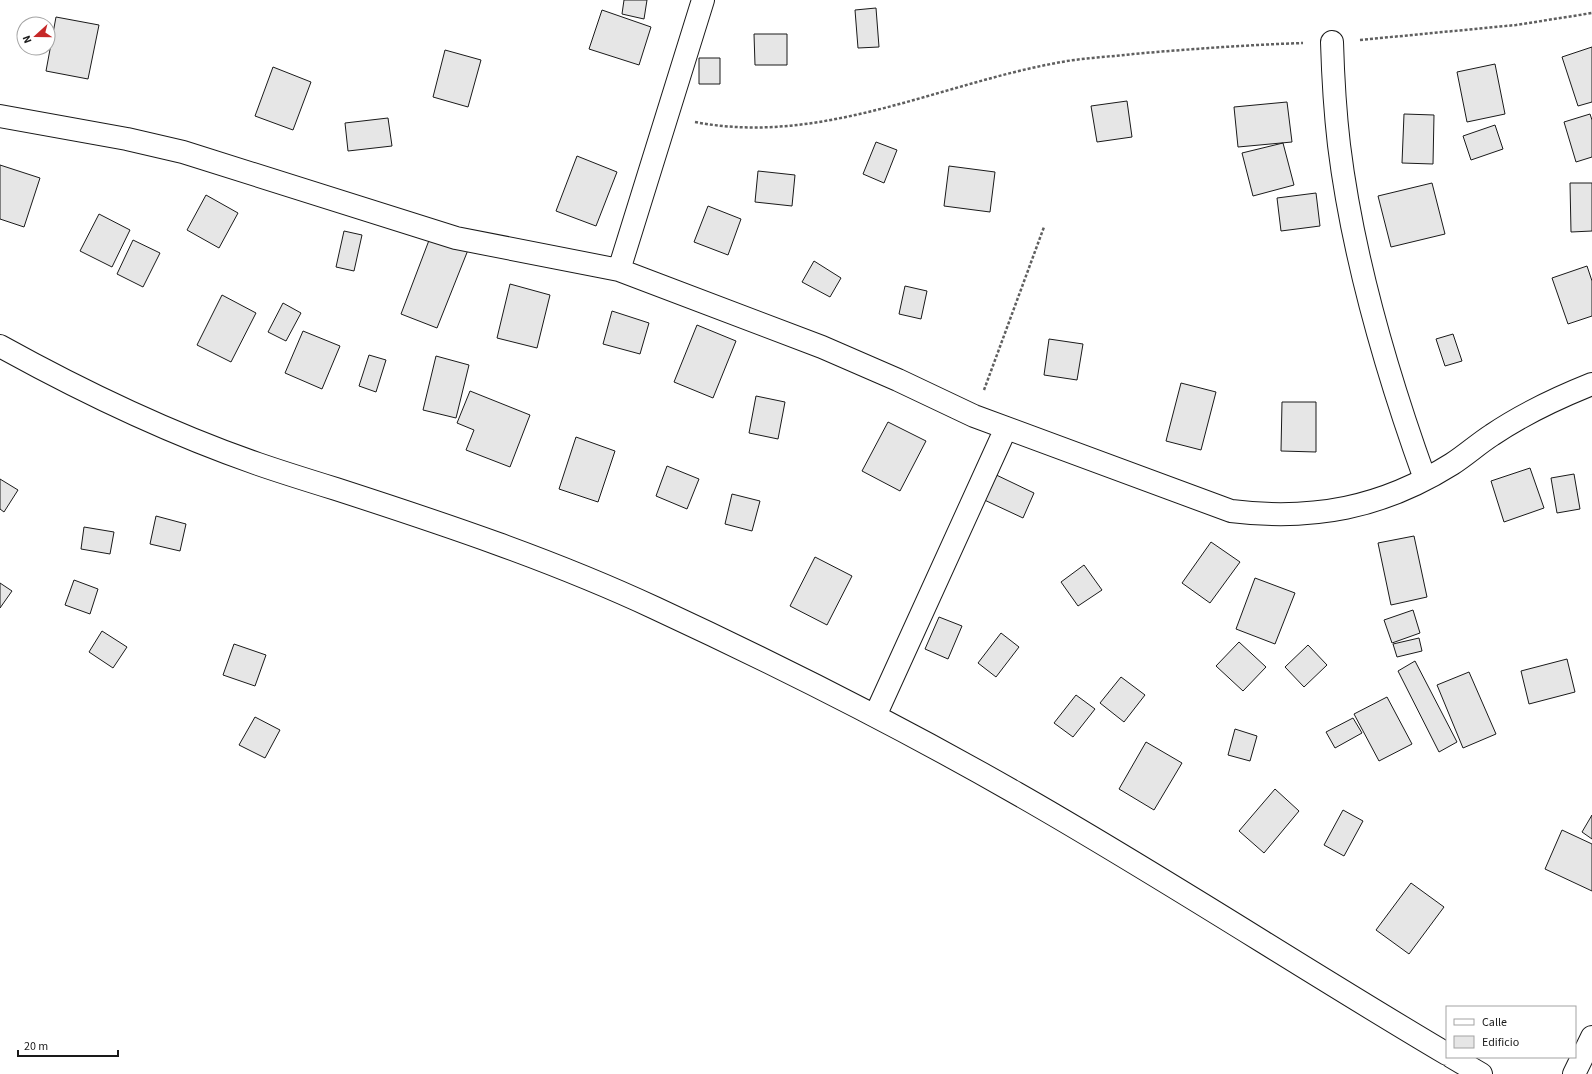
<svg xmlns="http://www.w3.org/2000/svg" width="1592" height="1074" viewBox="0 0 1592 1074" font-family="'Source Sans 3',sans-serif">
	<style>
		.building { fill: #e6e6e6; stroke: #1a1a1a }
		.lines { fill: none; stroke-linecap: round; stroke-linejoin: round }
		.street-casing { stroke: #1a1a1a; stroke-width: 24 }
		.path { stroke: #5f5f5f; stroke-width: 2.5; stroke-dasharray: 3 2; stroke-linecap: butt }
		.street { stroke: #fff; stroke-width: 22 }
	</style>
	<rect width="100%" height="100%" fill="#fff"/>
	<path class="building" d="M 624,0 L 647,0 L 644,19 L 622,14 Z
		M 876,8 L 879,47 L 858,48 L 855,10 Z
		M 602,10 L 651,27 L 639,65 L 589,49 Z
		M 56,17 L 99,25 L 88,79 L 46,71 Z
		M 754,34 L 787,34 L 787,65 L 755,65 Z
		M 1592,47 L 1592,102 L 1578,106 L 1562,57 Z
		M 445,50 L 481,60 L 468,107 L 433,97 Z
		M 699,58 L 720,58 L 720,84 L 699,84 Z
		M 1495,64 L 1505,114 L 1467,122 L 1457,72 Z
		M 273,67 L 311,82 L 293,130 L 255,116 Z
		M 1127,101 L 1132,137 L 1097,142 L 1091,106 Z
		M 1287,102 L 1292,142 L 1238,147 L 1234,107 Z
		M 1404,114 L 1434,115 L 1433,164 L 1402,163 Z
		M 1590,114 L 1592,120 L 1592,157 L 1576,162 L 1564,122 Z
		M 388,118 L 392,146 L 348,151 L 345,123 Z
		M 1495,125 L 1503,149 L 1471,160 L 1463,136 Z
		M 876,142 L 897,150 L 884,183 L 863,174 Z
		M 1283,143 L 1294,185 L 1253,196 L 1242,153 Z
		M 577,156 L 617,172 L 596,226 L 556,211 Z
		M 0,165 L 40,178 L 24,227 L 0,219 Z
		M 949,166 L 995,172 L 990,212 L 944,206 Z
		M 758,171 L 795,175 L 792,206 L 755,202 Z
		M 1432,183 L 1445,234 L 1391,247 L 1378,196 Z
		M 1570,183 L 1592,183 L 1592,231 L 1571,232 Z
		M 1316,193 L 1320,226 L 1281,231 L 1277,198 Z
		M 206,195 L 238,213 L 219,248 L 187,230 Z
		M 708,206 L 741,219 L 728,255 L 694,242 Z
		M 99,214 L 130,230 L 112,267 L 80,251 Z
		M 344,231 L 362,235 L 354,271 L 336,267 Z
		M 431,235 L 468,250 L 437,328 L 401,314 Z
		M 133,240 L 160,253 L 143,287 L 117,274 Z
		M 814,261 L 841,278 L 830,297 L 802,282 Z
		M 1587,266 L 1592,281 L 1592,316 L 1568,324 L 1552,278 Z
		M 510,284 L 550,295 L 537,348 L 497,338 Z
		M 905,286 L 927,291 L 921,319 L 899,314 Z
		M 222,295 L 256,313 L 231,362 L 197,345 Z
		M 283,303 L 301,313 L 286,341 L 268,332 Z
		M 612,311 L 649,323 L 640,354 L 603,344 Z
		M 697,325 L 736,341 L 713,398 L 674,382 Z
		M 303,331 L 340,346 L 322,389 L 285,373 Z
		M 1453,334 L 1462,361 L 1445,366 L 1436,339 Z
		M 1049,339 L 1083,344 L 1077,380 L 1044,375 Z
		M 369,355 L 386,360 L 376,392 L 359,386 Z
		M 436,356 L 469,365 L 456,418 L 423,410 Z
		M 1181,383 L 1216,392 L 1201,450 L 1166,441 Z
		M 470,391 L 530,415 L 510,467 L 466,450 L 474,430 L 457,423 Z
		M 756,396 L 785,402 L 778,439 L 749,433 Z
		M 1282,402 L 1316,402 L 1316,452 L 1281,451 Z
		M 888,422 L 926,441 L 900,491 L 862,471 Z
		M 576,437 L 615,451 L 598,502 L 559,489 Z
		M 667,466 L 699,479 L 687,509 L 656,496 Z
		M 1530,468 L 1544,508 L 1504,522 L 1491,481 Z
		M 990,472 L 1034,493 L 1023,518 L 978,497 Z
		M 1574,474 L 1580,509 L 1557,513 L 1551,478 Z
		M 0,479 L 18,490 L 4,512 L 0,509 Z
		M 732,494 L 760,501 L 752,531 L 725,524 Z
		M 156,516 L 186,524 L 180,551 L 150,544 Z
		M 84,527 L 114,532 L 110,554 L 81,549 Z
		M 1414,536 L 1427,597 L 1391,605 L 1378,543 Z
		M 1211,542 L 1240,562 L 1210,603 L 1182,583 Z
		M 815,557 L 852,576 L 827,625 L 790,606 Z
		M 1084,565 L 1102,590 L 1078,606 L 1061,582 Z
		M 1255,578 L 1295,593 L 1275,644 L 1236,629 Z
		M 74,580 L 98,589 L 90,614 L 65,605 Z
		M 0,583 L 12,591 L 0,608 Z
		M 1413,610 L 1420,633 L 1392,643 L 1384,620 Z
		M 939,617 L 962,626 L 948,659 L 925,649 Z
		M 102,631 L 127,647 L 113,668 L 89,652 Z
		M 1001,633 L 1019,647 L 996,677 L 978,663 Z
		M 1419,638 L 1422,651 L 1397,657 L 1393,644 Z
		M 1239,642 L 1266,667 L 1243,691 L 1216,666 Z
		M 234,644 L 266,655 L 255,686 L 223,675 Z
		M 1308,645 L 1327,665 L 1304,687 L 1285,667 Z
		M 1567,659 L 1575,692 L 1529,704 L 1521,671 Z
		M 1415,661 L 1457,742 L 1439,752 L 1398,671 Z
		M 1469,672 L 1496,734 L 1463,748 L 1437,685 Z
		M 1121,677 L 1145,695 L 1124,722 L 1100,703 Z
		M 1076,695 L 1095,709 L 1073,737 L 1054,723 Z
		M 1387,697 L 1412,744 L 1379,761 L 1354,714 Z
		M 255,717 L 280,730 L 265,758 L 239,745 Z
		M 1353,718 L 1362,733 L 1335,748 L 1326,732 Z
		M 1235,729 L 1257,736 L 1250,761 L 1228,755 Z
		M 1146,742 L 1182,763 L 1154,810 L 1119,789 Z
		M 1275,789 L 1299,811 L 1264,853 L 1239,831 Z
		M 1343,810 L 1363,821 L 1344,856 L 1324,845 Z
		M 1592,815 L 1592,839 L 1582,832 Z
		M 1562,830 L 1592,844 L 1592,891 L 1545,869 Z
		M 1411,883 L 1444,907 L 1409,954 L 1376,930 Z"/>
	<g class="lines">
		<defs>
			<path id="street" d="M 1332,42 C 1333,77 1335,111 1339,145 C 1353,259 1386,371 1425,479
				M 0,116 L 127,139 L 183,152 L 456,238 L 619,270 L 822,347 L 898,380 L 974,416 L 1231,511 C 1313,521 1382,508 1452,464 C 1466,455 1478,444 1492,435 C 1523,414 1557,398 1592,384
				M 619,270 L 703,0
				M 0,346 C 83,392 169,433 258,464 C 284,473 310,481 336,489 C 444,524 552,560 655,608 C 778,665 899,726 1016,793 C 1162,876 1303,969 1447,1054
				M 875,716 L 1006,428
				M 1452,1057 L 1481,1074
				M 1574,1074 L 1592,1037"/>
		</defs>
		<use href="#street" class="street-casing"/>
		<path class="path" d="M 1360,40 L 1516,25 L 1592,13
			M 695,122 C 819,146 937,85 1056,63 C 1081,58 1108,57 1133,54 C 1190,49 1246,45 1303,43
			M 984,390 L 1044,227"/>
		<use href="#street" class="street"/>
	</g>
	<rect x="1446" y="1006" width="130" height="52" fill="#ffffff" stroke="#a3a3a3"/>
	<rect x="1454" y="1019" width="20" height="6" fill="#ffffff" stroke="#a3a3a3"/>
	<text x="1482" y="1026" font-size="12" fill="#1a1a1a">Calle</text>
	<rect x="1454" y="1036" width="20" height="12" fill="#e6e6e6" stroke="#a3a3a3"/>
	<text x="1482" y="1046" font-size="12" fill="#1a1a1a">Edificio</text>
	<g transform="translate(36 36) rotate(249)"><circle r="19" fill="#ffffff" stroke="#a3a3a3"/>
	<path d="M0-3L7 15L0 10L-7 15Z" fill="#c62828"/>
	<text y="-6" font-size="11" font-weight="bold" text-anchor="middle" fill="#1a1a1a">N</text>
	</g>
	<path d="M18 1050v6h100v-6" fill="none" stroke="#1a1a1a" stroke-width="2"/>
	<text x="24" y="1050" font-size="12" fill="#1a1a1a" stroke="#ffffff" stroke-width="3" paint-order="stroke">20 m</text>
</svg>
